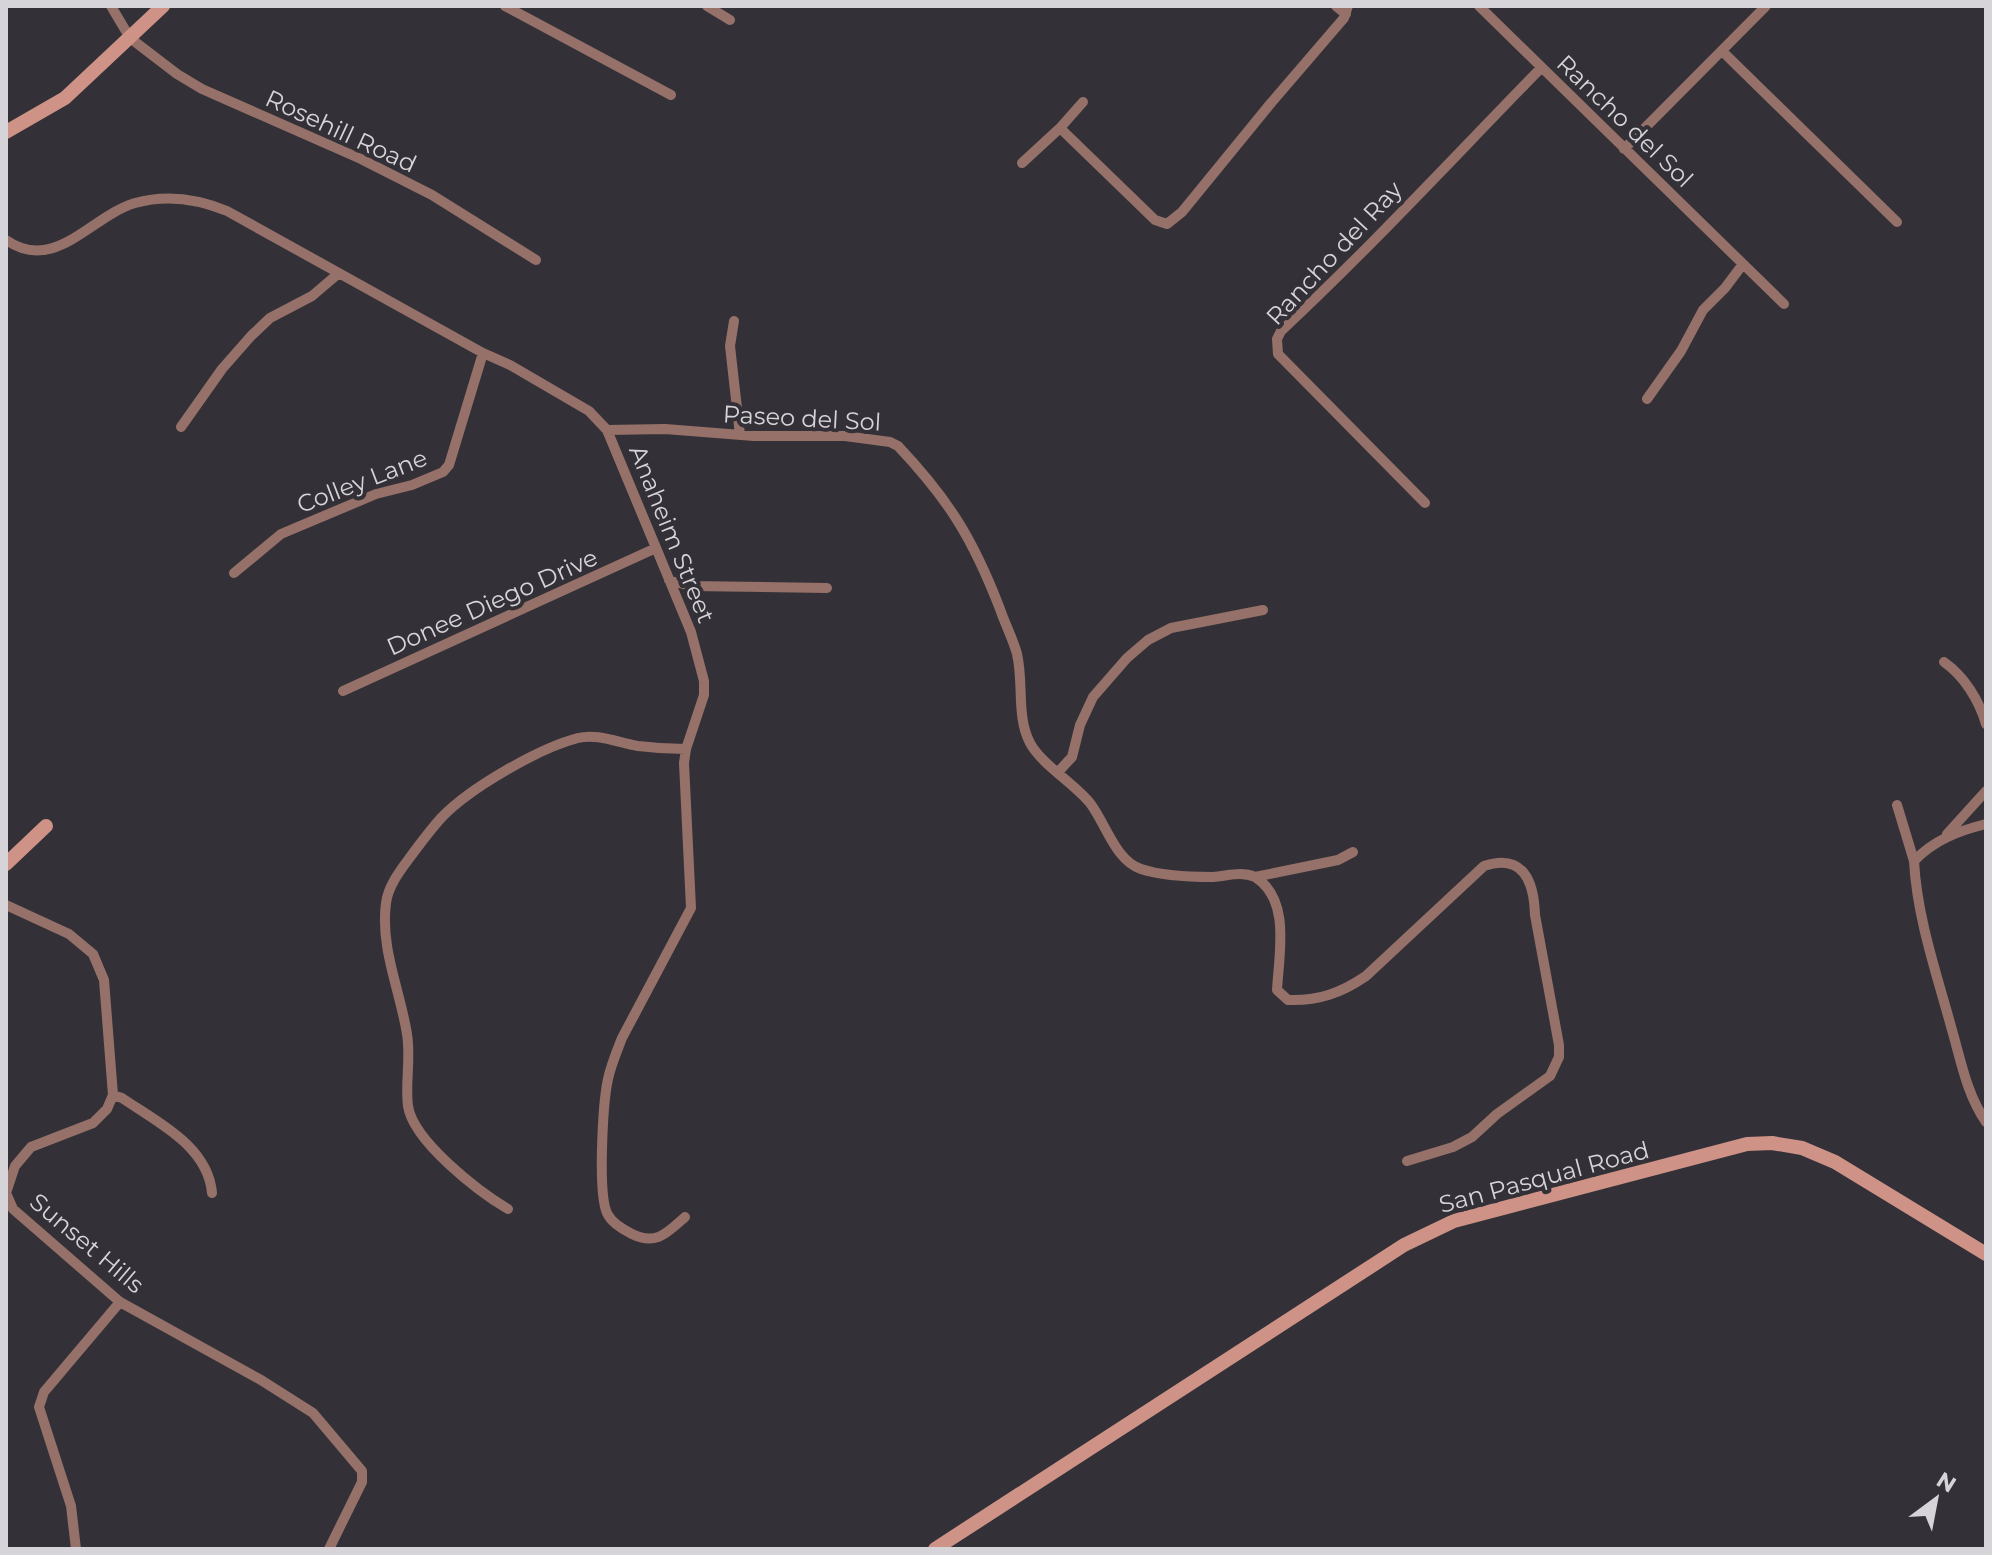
<svg xmlns="http://www.w3.org/2000/svg" width="1992" height="1555" viewBox="0 0 1992 1555" font-family="Montserrat,sans-serif">
	<style>
		.lines { fill: none; stroke-linecap: round; stroke-linejoin: round }
		.street { stroke: #967169; stroke-width: 10 }
		.secondary { stroke: #ce9386; stroke-width: 14 }
		.labels { text-anchor: middle; dominant-baseline: central; stroke-width: 8; stroke-linejoin: round; paint-order: stroke }
		.street-label { font-size: 24px; fill: #d6d4d8; stroke: #333137 }
	</style>
	<rect width="100%" height="100%" fill="#333137"/>
	<g class="lines">
		<path class="street" d="M 111,6 L 130,38 L 177,74 L 202,89 L 361,159 L 432,195 L 536,260
			M 505,6 L 671,95
			M 707,6 L 730,20
			M 1336,6 L 1346,14
			M 1479,6 L 1784,304
			M 1722,51 L 1897,222
			M 1060,128 L 1155,220 L 1167,224 L 1182,212 L 1271,103 L 1344,18 L 1348,6
			M 1624,149 L 1766,6
			M 1022,163 L 1060,128 L 1083,102
			M 6,240 C 55,274 91,216 135,203 C 167,194 198,199 227,211 L 483,353 L 510,365 L 589,411 L 607,430 L 691,632 L 704,681 L 704,695 L 686,749 L 684,763 L 691,908 L 622,1038 C 617,1051 611,1065 608,1079 C 603,1102 597,1197 608,1215 C 613,1224 624,1230 632,1234 C 656,1246 667,1233 685,1217
			M 734,321 L 730,346 L 740,435
			M 1647,399 L 1681,351 L 1703,310 L 1725,288 L 1743,264
			M 181,427 L 222,369 L 251,336 L 270,318 L 312,296 L 339,273
			M 607,430 L 665,429 L 754,436 L 845,436 L 890,442 L 898,446 C 949,500 973,539 1000,609 C 1005,624 1013,639 1017,654 C 1024,684 1016,716 1030,743 C 1042,765 1074,783 1090,803 C 1106,824 1115,860 1141,869 C 1162,876 1191,877 1213,877 C 1228,876 1241,871 1255,877 L 1338,860 L 1353,852
			M 1425,503 L 1278,354 L 1277,339 L 1281,331 C 1371,247 1455,156 1541,68
			M 234,573 L 281,534 L 376,494 L 412,485 L 443,472 L 449,465 L 483,353
			M 669,580 L 690,586 L 827,588
			M 1944,662 C 1964,676 1979,700 1986,724
			M 343,691 L 656,548
			M 1059,771 L 1072,757 L 1080,725 L 1093,697 L 1127,658 L 1148,640 L 1171,628 L 1263,610
			M 1897,805 L 1914,861
			M 1986,824 C 1958,831 1934,840 1914,861 C 1917,918 1937,975 1952,1030 C 1961,1061 1967,1095 1986,1122
			M 1947,834 L 1986,791
			M 1255,877 C 1291,899 1279,954 1277,990 L 1288,1000 C 1319,1001 1341,993 1366,976 L 1484,866 C 1523,853 1534,881 1535,915 L 1559,1045 L 1559,1057 L 1550,1076 L 1497,1114 L 1472,1137 L 1453,1147 L 1407,1161
			M 6,905 L 69,934 L 93,954 L 104,980 L 113,1095 L 107,1109 L 93,1123 L 31,1147 L 15,1166 L 6,1193 L 13,1209 L 120,1302 L 261,1380 L 313,1413 L 362,1471 L 362,1482 L 329,1549
			M 113,1095 L 122,1098 C 157,1122 208,1146 212,1193
			M 508,1209 C 479,1192 413,1141 408,1106 C 405,1083 411,1058 407,1034 C 400,990 380,948 386,903 C 388,887 399,872 408,860 C 419,845 430,830 442,817 C 470,788 539,748 578,738 C 597,733 619,743 638,746 C 654,748 670,749 686,749
			M 76,1549 L 71,1506 L 39,1407 L 44,1392 L 120,1302"/>
		<path class="secondary" d="M 6,132 L 65,98 L 163,6
			M 6,864 L 46,826
			M 935,1549 L 1404,1245 L 1454,1221 L 1747,1144 L 1772,1143 L 1802,1148 L 1835,1162 L 1986,1254"/>
	</g>
	<g class="labels">
		<g class="street-label">
			<text transform="translate(1625 121) rotate(44)">Rancho del Sol</text>
			<text transform="translate(341 131) rotate(25)">Rosehill Road</text>
			<text transform="translate(1334 253) rotate(-47)">Rancho del Ray</text>
			<text transform="translate(802 418) rotate(3)">Paseo del Sol</text>
			<text transform="translate(362 481) rotate(-21)">Colley Lane</text>
			<text transform="translate(672 534) rotate(68)">Anaheim Street</text>
			<text transform="translate(492 602) rotate(-24)">Donee Diego Drive</text>
			<text transform="translate(1544 1177) rotate(-15)">San Pasqual Road</text>
			<text transform="translate(87 1243) rotate(40)">Sunset Hills</text>
		</g>
	</g>
	<rect width="1992" height="1555" fill="none" stroke="#d6d4d8" stroke-width="16"/>
	<g transform="translate(1936 1499) rotate(32)" stroke="#333137" stroke-width="6" paint-order="stroke">
	<path d="M0-6L14 30L0 20L-14 30Z" fill="#d6d4d8"/>
	<text y="-12" font-size="22" font-weight="bold" text-anchor="middle" fill="#d6d4d8">N</text>
	</g>
</svg>
